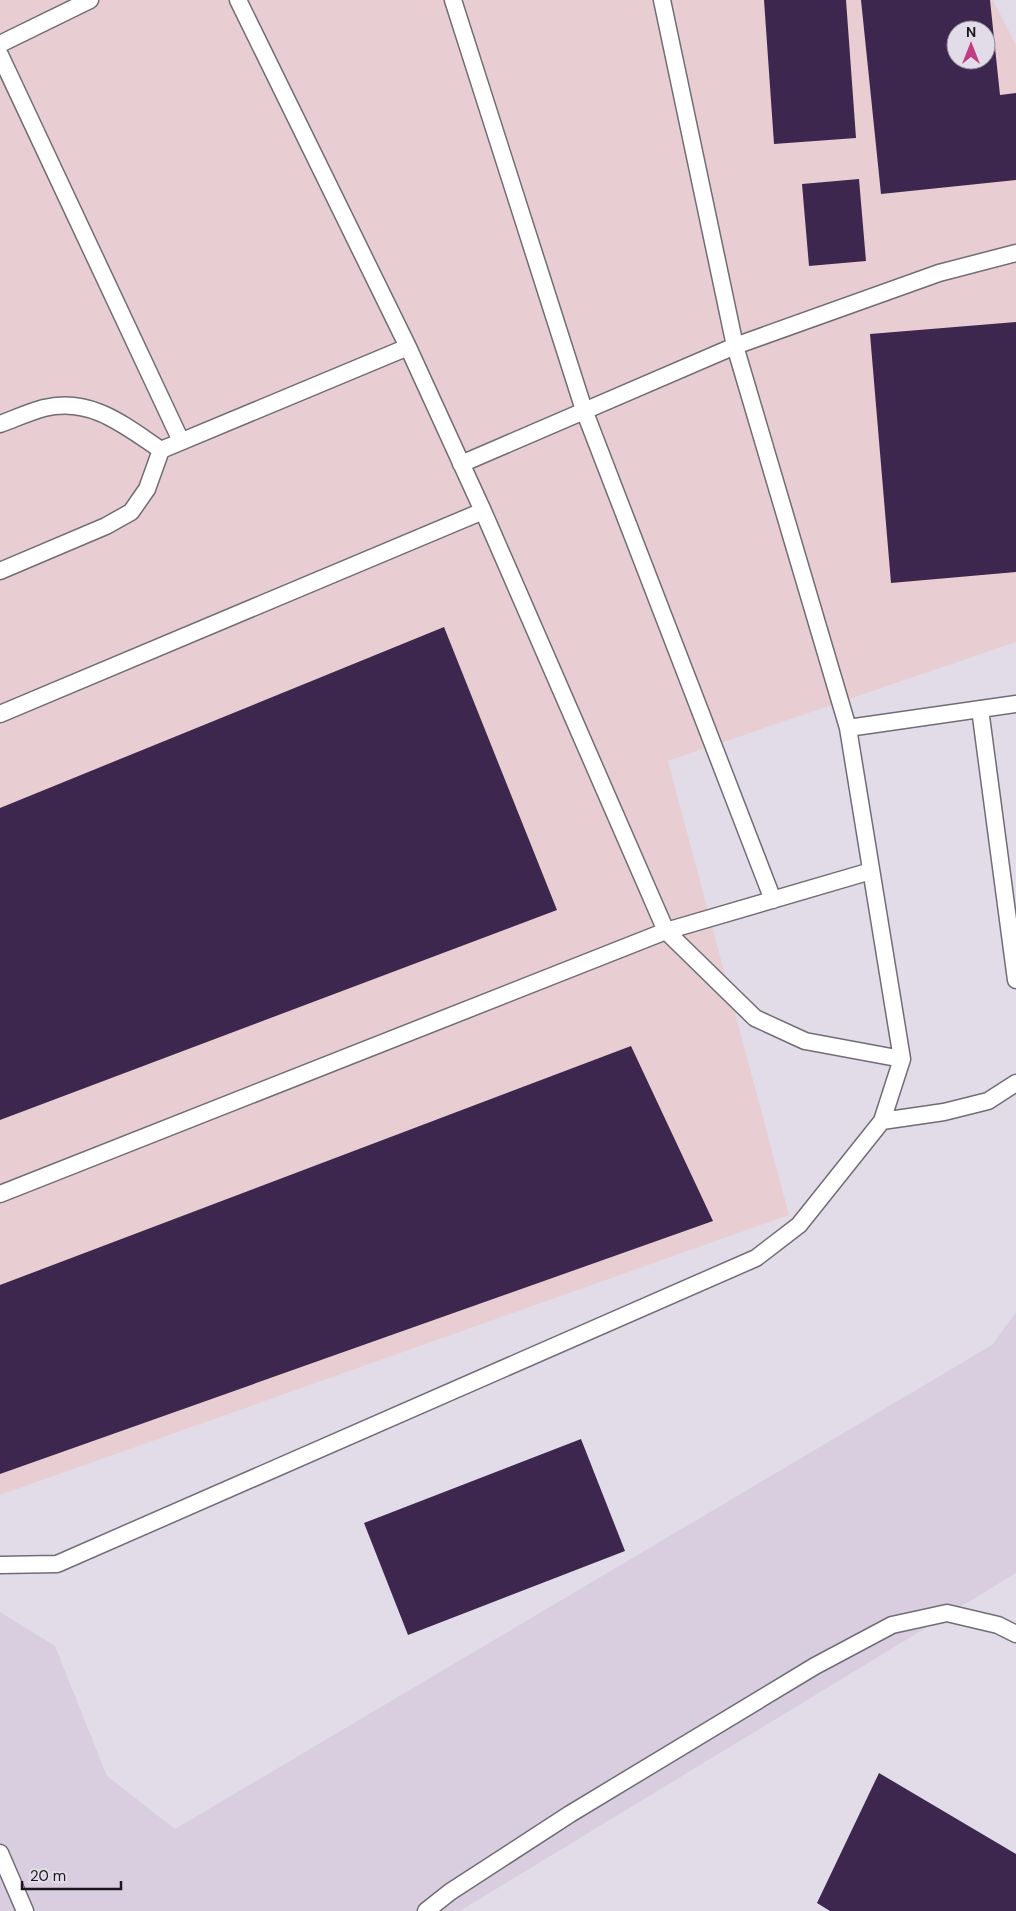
<svg xmlns="http://www.w3.org/2000/svg" width="1016" height="1911" viewBox="0 0 1016 1911" font-family="'DM Sans',sans-serif">
	<style>
		.built { fill: #d8cee0 }
		.industrial { fill: #e8ced2; fill-rule: evenodd }
		.building { fill: #3e274f; fill-rule: evenodd }
		.lines { fill: none; stroke-linecap: round; stroke-linejoin: round }
		.lane-casing { stroke: #716c76; stroke-width: 19 }
		.lane { stroke: #fff; stroke-width: 16 }
	</style>
	<rect width="100%" height="100%" fill="#e2dce8"/>
	<path class="built" d="M 1016,1312 L 1016,1573 L 460,1911 L 0,1911 L 0,1612 L 55,1646 L 107,1776 L 175,1829 L 992,1345 Z"/>
	<path class="industrial" d="M 0,0 L 993,0 L 1016,45 L 1016,642 L 668,761 L 789,1215 L 0,1495 ZM 956,30 L 986,30 L 986,60 L 956,60 Z"/>
	<path class="building" d="M 764,0 L 846,0 L 856,138 L 774,144 Z
		M 861,0 L 990,0 L 1000,95 L 1016,93 L 1016,180 L 881,194 ZM 956,30 L 986,30 L 986,60 L 956,60 Z
		M 859,179 L 866,261 L 809,266 L 802,184 Z
		M 1016,322 L 1016,572 L 891,583 L 870,334 Z
		M 444,627 L 557,910 L 0,1120 L 0,808 Z
		M 631,1046 L 713,1221 L 0,1474 L 0,1285 Z
		M 581,1439 L 625,1551 L 408,1635 L 364,1523 Z
		M 879,1773 L 1016,1854 L 1016,1911 L 830,1911 L 817,1903 Z"/>
	<g class="lines">
		<defs>
			<path id="lane" d="M 238,0 L 408,347 L 483,511 L 666,931 L 755,1018 L 805,1041 L 902,1059
				M 453,0 L 584,410 L 773,900
				M 0,44 L 90,0
				M 0,55 L 181,441
				M 0,424 C 14,419 29,412 44,408 C 91,397 124,425 161,450
				M 461,464 L 735,346 L 939,273 L 1016,253
				M 0,571 L 106,526 L 131,512 L 147,489 L 161,450 L 408,347
				M 980,709 L 1016,980
				M 0,714 L 483,511
				M 848,728 L 1016,704
				M 882,1121 L 944,1112 L 988,1101 L 1016,1083
				M 0,1194 L 666,931 L 871,871
				M 0,1565 L 57,1564 L 756,1258 L 799,1225 L 882,1121 L 902,1059 L 848,728 L 735,346 L 662,0
				M 0,1853 L 25,1911
				M 426,1911 L 450,1892 L 570,1814 L 815,1666 L 892,1625 L 947,1613 L 998,1625 L 1016,1634"/>
		</defs>
		<use href="#lane" class="lane-casing"/>
		<use href="#lane" class="lane"/>
	</g>
	<g transform="translate(971 45)"><circle r="24" fill="#e2dce8" stroke="#928e97"/>
	<path d="M0-4L9 19L0 12L-9 19Z" fill="#c03d84"/>
	<text y="-8" font-size="14" font-weight="bold" text-anchor="middle" fill="#1b191d">N</text>
	</g>
	<path d="M22 1881v8h99v-8" fill="none" stroke="#1b191d" stroke-width="2.5"/>
	<text x="30" y="1881" font-size="15" fill="#1b191d" stroke="#e2dce8" stroke-width="4" paint-order="stroke">20 m</text>
</svg>
